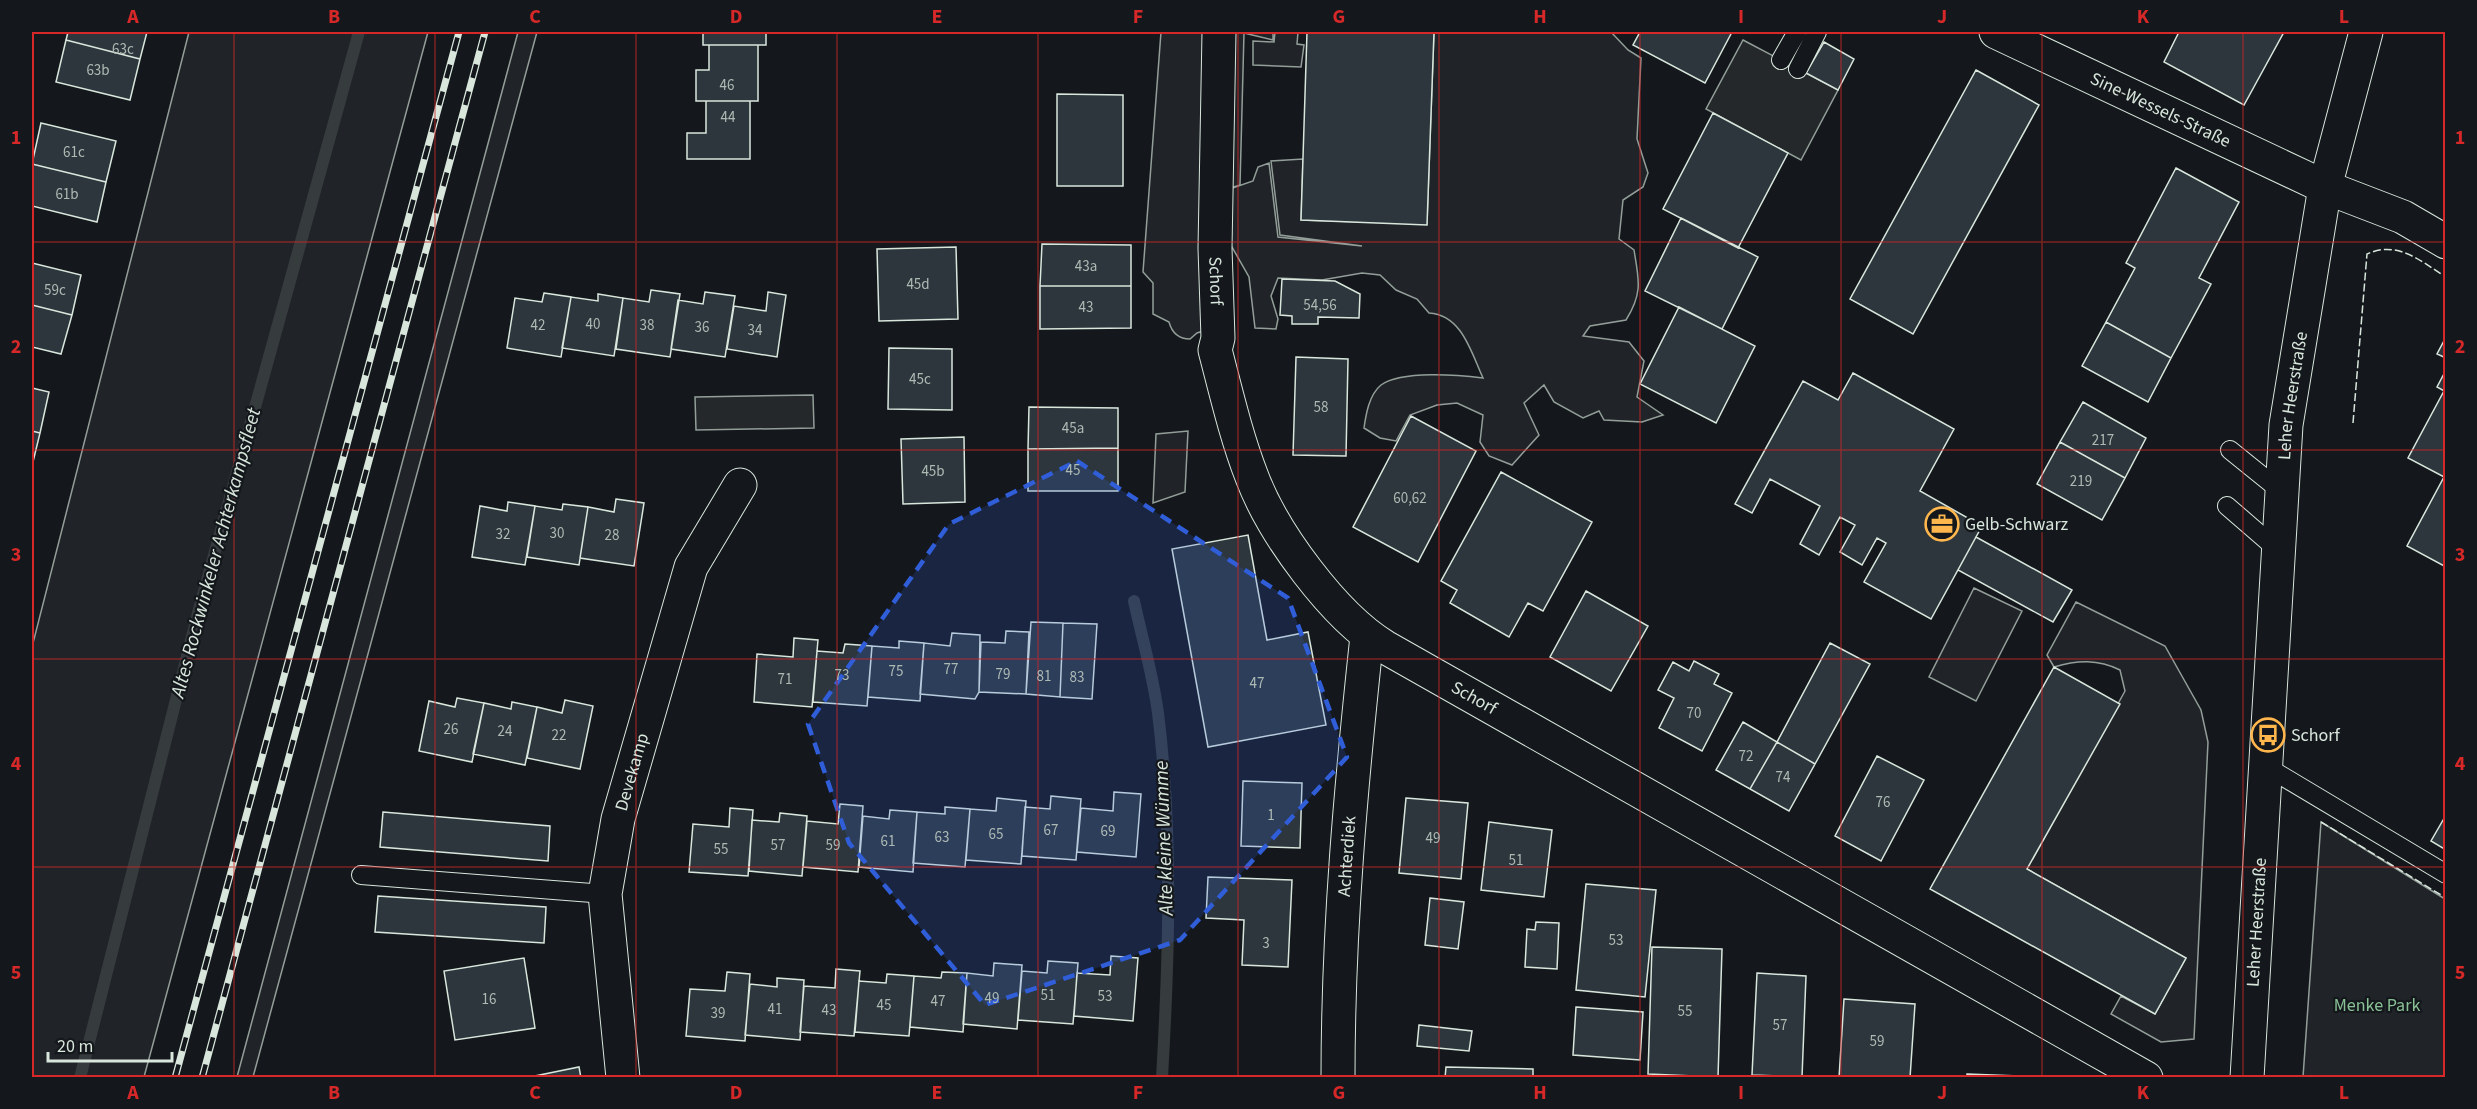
<svg xmlns="http://www.w3.org/2000/svg" width="2477" height="1109" viewBox="0 0 2477 1109" font-family="'Source Sans 3',sans-serif">
	<style>
		.green { fill: #202428; stroke: #939e99; stroke-width: 1.5 }
		.parking { fill: #24282b; stroke: #939e99; stroke-width: 1.5 }
		.lines { fill: none; stroke-linecap: round; stroke-linejoin: round }
		.stream { stroke: #363b3e; stroke-width: 12 }
		.building { fill: #2c363c; stroke: #d8e6dc; stroke-width: 1.5 }
		.service-casing { stroke: #d8e6dc; stroke-width: 20 }
		.minor-casing { stroke: #d8e6dc; stroke-width: 35 }
		.secondary-casing { stroke: #d8e6dc; stroke-width: 35 }
		.service { stroke: #14181c; stroke-width: 18 }
		.minor { stroke: #14181c; stroke-width: 33 }
		.secondary { stroke: #14181c; stroke-width: 33 }
		.rail-casing { stroke: #d8e6dc; stroke-width: 7 }
		.rail { stroke: #14181c; stroke-width: 4.5; stroke-dasharray: 14; stroke-linecap: butt }
		.fence { stroke: #d8e6dc; stroke-width: 1.5; stroke-dasharray: 8 3; stroke-linecap: butt }
		.marked { fill: #305dd8; fill-opacity: 0.2; stroke: #305dd8; stroke-width: 4.5; stroke-dasharray: 12 8; stroke-linejoin: round }
		.grid { fill: none; stroke: #d62828; stroke-width: 1.5; stroke-opacity: 0.55 }
		.labels { text-anchor: middle; dominant-baseline: central; stroke-width: 4.5; stroke-linejoin: round; paint-order: stroke }
		.number-label { font-size: 15px; fill: #adbab4 }
		.street-label { font-size: 18px; fill: #d8e6dc; stroke: #14181c }
		.poi-label { font-size: 18px; fill: #d8e6dc; stroke: #14181c; text-anchor: start }
		.park-label { font-size: 18px; fill: #8ac095; stroke: #14181c }
		.water-label { font-size: 20px; font-style: italic; fill: #d8e6dc; stroke: #14181c }
		.neatline { fill: none; stroke: #d62828; stroke-width: 2 }
		.grid-label { font-size: 20px; text-anchor: middle; font-weight: bold; fill: #d62828 }
	</style>
	<rect width="100%" height="100%" fill="#14181c"/>
	<path class="green" d="M 189,32 L 428,32 L 144,1077 L 32,1077 L 32,647 Z
		M 518,32 L 537,32 L 253,1077 L 237,1077 Z
		M 1161,32 L 1217,32 L 1210,329 L 1197,333 L 1190,339 C 1179,339 1172,333 1169,322 L 1153,314 L 1153,283 L 1143,272 Z
		M 1225,32 L 1273,32 L 1273,40 L 1244,33 L 1240,185 L 1221,191 Z
		M 1275,32 L 1298,32 L 1297,44 L 1304,45 L 1301,67 L 1253,65 L 1253,41 L 1274,42 Z
		M 1434,32 L 1611,32 L 1628,50 L 1641,58 L 1637,139 L 1648,173 L 1643,187 L 1623,200 L 1619,239 L 1634,250 C 1639,280 1643,293 1626,320 L 1590,326 L 1583,336 L 1629,342 L 1644,361 L 1637,397 L 1663,415 L 1642,422 L 1604,420 L 1599,411 L 1583,418 L 1554,402 L 1544,385 L 1524,403 L 1539,435 L 1512,465 L 1489,456 L 1480,442 L 1483,415 L 1457,403 L 1437,405 L 1410,415 L 1396,441 L 1380,438 L 1364,428 C 1366,414 1369,395 1381,385 C 1402,370 1459,375 1483,378 C 1471,352 1462,315 1429,313 L 1417,299 L 1396,290 L 1380,275 L 1362,273 L 1322,280 L 1278,278 L 1271,296 L 1278,319 L 1276,329 L 1255,328 L 1249,277 L 1228,240 L 1221,192 L 1253,181 L 1258,167 L 1269,163 L 1278,237 L 1362,246 L 1280,235 L 1271,161 L 1303,159 L 1301,220 L 1427,224 Z
		M 1188,431 L 1185,492 L 1153,503 L 1156,434 Z
		M 1974,588 L 2022,611 L 1976,701 L 1929,677 Z
		M 2076,602 L 2165,646 L 2201,710 L 2208,742 L 2194,1039 L 2161,1042 L 2111,1014 L 2121,996 L 2155,1014 L 2186,958 L 2027,869 L 2125,691 L 2120,670 C 2098,659 2077,660 2054,667 L 2047,655 Z
		M 2321,822 L 2445,899 L 2445,1077 L 2303,1077 Z"/>
	<path class="parking" d="M 1743,40 L 1838,90 L 1801,160 L 1706,109 Z
		M 813,395 L 814,428 L 696,430 L 695,397 Z"/>
	<g class="lines">
		<path class="stream" d="M 1134,601 C 1142,638 1153,675 1158,713 C 1173,834 1169,956 1162,1078
			M 80,1078 L 198,613 L 359,32"/>
	</g>
	<path class="building" d="M 68,32 L 147,32 L 140,59 L 66,40 Z
		M 703,32 L 766,32 L 766,45 L 703,45 Z
		M 1307,32 L 1434,32 L 1427,225 L 1301,220 Z
		M 1640,32 L 1732,32 L 1705,83 L 1633,45 Z
		M 2179,32 L 2284,32 L 2244,105 L 2164,62 Z
		M 66,40 L 140,59 L 130,100 L 56,82 Z
		M 1824,42 L 1854,59 L 1838,90 L 1806,73 Z
		M 709,45 L 758,45 L 758,101 L 696,101 L 696,70 L 709,70 Z
		M 1976,70 L 2039,105 L 1913,334 L 1850,299 Z
		M 1057,94 L 1123,95 L 1123,186 L 1057,186 Z
		M 706,101 L 750,101 L 750,159 L 687,159 L 687,133 L 706,133 Z
		M 1713,113 L 1788,153 L 1738,248 L 1663,209 Z
		M 41,123 L 116,141 L 106,182 L 32,164 Z
		M 32,164 L 106,182 L 97,222 L 32,206 Z
		M 2176,168 L 2239,202 L 2199,278 L 2211,284 L 2171,358 L 2106,322 L 2135,268 L 2126,263 Z
		M 1681,218 L 1758,257 L 1722,329 L 1645,291 Z
		M 1042,244 L 1131,245 L 1131,286 L 1040,286 Z
		M 956,247 L 958,319 L 879,321 L 877,249 Z
		M 32,263 L 81,275 L 72,315 L 32,305 Z
		M 1282,279 L 1335,281 L 1360,294 L 1359,318 L 1318,317 L 1318,324 L 1292,324 L 1292,316 L 1280,315 Z
		M 1040,286 L 1131,286 L 1131,328 L 1040,329 Z
		M 651,290 L 680,294 L 670,357 L 616,349 L 623,298 L 649,302 Z
		M 705,292 L 735,296 L 725,357 L 671,349 L 678,300 L 703,304 Z
		M 768,292 L 786,295 L 777,357 L 727,349 L 734,306 L 766,311 Z
		M 544,293 L 571,297 L 561,357 L 507,348 L 515,298 L 542,302 Z
		M 598,294 L 623,298 L 614,356 L 562,348 L 571,297 L 598,301 Z
		M 32,305 L 72,315 L 61,354 L 32,347 Z
		M 1679,307 L 1755,346 L 1716,423 L 1640,384 Z
		M 2106,322 L 2171,358 L 2148,402 L 2082,366 Z
		M 2446,337 L 2446,358 L 2437,354 Z
		M 889,348 L 952,349 L 952,410 L 888,409 Z
		M 1296,357 L 1348,359 L 1346,456 L 1293,455 Z
		M 2446,370 L 2446,392 L 2437,387 Z
		M 1853,373 L 1954,429 L 1920,491 L 1982,526 L 1931,619 L 1864,582 L 1886,543 L 1877,538 L 1862,565 L 1840,552 L 1855,525 L 1840,517 L 1819,555 L 1800,544 L 1820,506 L 1770,479 L 1752,513 L 1735,504 L 1803,381 L 1838,400 Z
		M 32,388 L 49,392 L 40,433 L 32,431 Z
		M 2444,391 L 2446,392 L 2446,478 L 2408,458 Z
		M 2083,402 L 2146,438 L 2125,478 L 2060,442 Z
		M 1029,407 L 1118,408 L 1118,448 L 1028,449 Z
		M 1411,416 L 1476,451 L 1418,562 L 1353,527 Z
		M 32,431 L 40,433 L 32,466 Z
		M 964,437 L 965,502 L 903,504 L 901,439 Z
		M 2060,442 L 2125,478 L 2102,520 L 2037,484 Z
		M 1118,448 L 1118,491 L 1028,491 L 1028,449 Z
		M 1501,472 L 1592,522 L 1543,611 L 1528,603 L 1509,637 L 1450,603 L 1457,590 L 1441,581 Z
		M 2444,477 L 2446,478 L 2446,567 L 2407,546 Z
		M 616,499 L 644,503 L 634,566 L 580,558 L 588,507 L 614,512 Z
		M 508,502 L 535,506 L 525,565 L 472,557 L 480,506 L 507,511 Z
		M 563,504 L 588,507 L 579,565 L 527,557 L 535,506 L 562,510 Z
		M 1248,535 L 1267,640 L 1308,632 L 1326,725 L 1208,747 L 1172,549 Z
		M 1976,537 L 2072,590 L 2053,622 L 1958,570 Z
		M 1586,591 L 1648,626 L 1611,691 L 1550,657 Z
		M 1031,622 L 1063,623 L 1060,697 L 1026,694 Z
		M 1063,623 L 1097,624 L 1092,699 L 1060,697 Z
		M 1006,631 L 1029,632 L 1026,694 L 979,692 L 981,642 L 1005,643 Z
		M 952,633 L 980,635 L 979,692 L 975,699 L 920,694 L 924,643 L 950,646 Z
		M 794,638 L 818,640 L 812,707 L 754,702 L 757,654 L 793,657 Z
		M 899,641 L 924,643 L 920,701 L 868,697 L 872,646 L 899,648 Z
		M 1830,643 L 1870,664 L 1815,764 L 1777,742 Z
		M 845,644 L 872,646 L 867,706 L 813,702 L 817,651 L 843,653 Z
		M 1694,661 L 1719,674 L 1714,684 L 1732,693 L 1702,751 L 1659,728 L 1674,698 L 1658,690 L 1673,662 L 1689,671 Z
		M 2054,667 L 2120,704 L 2027,869 L 2186,958 L 2155,1014 L 1930,889 Z
		M 457,698 L 484,703 L 472,762 L 419,751 L 429,701 L 455,707 Z
		M 565,700 L 593,706 L 580,769 L 527,758 L 537,707 L 562,713 Z
		M 512,702 L 537,707 L 525,765 L 473,754 L 484,703 L 511,709 Z
		M 1743,722 L 1777,742 L 1750,789 L 1716,770 Z
		M 1777,742 L 1815,764 L 1789,811 L 1750,789 Z
		M 1877,756 L 1924,780 L 1881,861 L 1835,836 Z
		M 1243,781 L 1302,783 L 1300,848 L 1241,846 Z
		M 1114,792 L 1141,794 L 1136,857 L 1077,852 L 1081,808 L 1113,811 Z
		M 1051,796 L 1081,799 L 1076,860 L 1022,856 L 1025,807 L 1050,809 Z
		M 997,798 L 1026,801 L 1021,864 L 966,860 L 970,809 L 996,811 Z
		M 1406,798 L 1468,803 L 1461,879 L 1399,873 Z
		M 840,804 L 863,806 L 858,872 L 803,867 L 807,821 L 838,824 Z
		M 945,807 L 970,809 L 965,867 L 913,863 L 917,812 L 945,814 Z
		M 730,808 L 753,810 L 748,876 L 689,872 L 693,824 L 729,827 Z
		M 890,810 L 917,812 L 913,872 L 859,867 L 863,816 L 889,819 Z
		M 383,812 L 550,826 L 548,861 L 380,847 Z
		M 780,813 L 807,816 L 802,876 L 749,871 L 752,820 L 779,822 Z
		M 2446,815 L 2446,850 L 2431,841 Z
		M 1489,822 L 1552,830 L 1544,897 L 1481,890 Z
		M 1208,877 L 1292,880 L 1288,967 L 1242,965 L 1244,920 L 1206,918 Z
		M 1586,884 L 1656,890 L 1645,997 L 1576,990 Z
		M 378,896 L 546,907 L 544,943 L 375,932 Z
		M 1430,898 L 1464,902 L 1458,949 L 1425,945 Z
		M 1536,922 L 1559,923 L 1557,969 L 1525,967 L 1527,929 L 1535,930 Z
		M 1652,947 L 1722,949 L 1718,1077 L 1648,1074 Z
		M 1111,956 L 1138,958 L 1133,1021 L 1074,1016 L 1077,973 L 1110,975 Z
		M 524,958 L 535,1028 L 455,1040 L 444,971 Z
		M 1048,961 L 1078,963 L 1073,1024 L 1018,1020 L 1022,971 L 1047,973 Z
		M 994,963 L 1022,965 L 1017,1029 L 963,1024 L 967,973 L 993,976 Z
		M 836,969 L 860,971 L 854,1036 L 800,1032 L 804,986 L 835,988 Z
		M 727,972 L 750,974 L 745,1041 L 686,1036 L 690,989 L 725,991 Z
		M 942,972 L 967,973 L 963,1032 L 910,1027 L 914,976 L 941,978 Z
		M 1757,973 L 1806,976 L 1802,1077 L 1752,1075 Z
		M 887,974 L 914,976 L 909,1036 L 855,1032 L 859,981 L 886,983 Z
		M 777,978 L 804,980 L 800,1040 L 745,1035 L 750,984 L 777,987 Z
		M 1844,999 L 1915,1004 L 1910,1078 L 1839,1078 Z
		M 1576,1007 L 1643,1012 L 1640,1060 L 1573,1055 Z
		M 1419,1025 L 1472,1031 L 1469,1051 L 1417,1046 Z
		M 579,1067 L 581,1078 L 525,1078 Z
		M 1446,1067 L 1533,1069 L 1533,1078 L 1445,1078 Z
		M 1967,1074 L 2019,1076 L 2019,1078 L 1967,1078 Z"/>
	<g class="lines">
		<defs>
			<path id="service" d="M 1781,60 L 1797,32
				M 1798,69 L 1817,32
				M 2230,450 L 2282,492
				M 2227,506 L 2279,551
				M 2267,767 L 2446,874
				M 361,875 L 605,894"/>
			<g id="minor">
				<path id="s1" d="M 1219,32 L 1215,248 L 1218,338 L 1215,350 C 1226,392 1236,436 1252,477 C 1273,533 1334,616 1385,647 L 2146,1078"/>
				<path id="s2" d="M 1996,32 L 2325,187 L 2403,217 L 2446,242"/>
				<path id="s3" d="M 623,1078 L 605,894 L 618,819 L 691,567 L 740,485"/>
				<path id="s4" d="M 1338,1078 C 1338,928 1351,785 1367,636"/>
			</g>
			<g id="secondary">
				<path id="s5" d="M 2247,1078 L 2286,425 L 2325,187 L 2366,32"/>
			</g>
		</defs>
		<use href="#service" class="service-casing"/>
		<use href="#minor" class="minor-casing"/>
		<use href="#secondary" class="secondary-casing"/>
		<use href="#service" class="service"/>
		<use href="#minor" class="minor"/>
		<use href="#secondary" class="secondary"/>
		<defs>
			<path id="rail" d="M 175,1078 L 459,32
				M 202,1078 L 485,32"/>
		</defs>
		<use href="#rail" class="rail-casing"/>
		<use href="#rail" class="rail"/>
		<path class="fence" d="M 2353,423 L 2367,254 C 2398,240 2420,261 2446,277
			M 2321,822 L 2446,898"/>
	</g>
	<path class="marked" d="M 1077,461 L 1288,598 L 1347,757 L 1180,940 L 985,1005 L 849,843 L 808,724 L 949,524 Z"/>
	<path class="grid" d="M 234,32 L 234,1078M 435,32 L 435,1078M 636,32 L 636,1078M 837,32 L 837,1078M 1038,32 L 1038,1078M 1238,32 L 1238,1078M 1439,32 L 1439,1078M 1640,32 L 1640,1078M 1841,32 L 1841,1078M 2042,32 L 2042,1078M 2243,32 L 2243,1078M 32,242 L 2446,242M 32,450 L 2446,450M 32,659 L 2446,659M 32,867 L 2446,867"/>
	<defs>
		<symbol id="office-ring" viewBox="-11 -11 22 22"><circle r="9.5" fill="#14181c" stroke="#ffb74d" stroke-width="1.5"/><path d="M-6-3h4V-5.5h4V-3h4V5H-6ZM-1-4.5V-3h2v-1.5ZM-6 0V1H6V0Z" fill="#ffb74d"/></symbol>
		<symbol id="bus-ring" viewBox="-11 -11 22 22"><circle r="9.5" fill="#14181c" stroke="#ffb74d" stroke-width="1.5"/><path d="M-5-6H5V4H4V6H2V4H-2V6H-4V4H-5ZM-3.5-4V0h7V-4ZM-3.5 1.2v1.5H-2V1.2ZM2 1.2v1.5H3.5V1.2Z" fill="#ffb74d"/></symbol>
	</defs>
	<g fill-rule="evenodd">
		<use href="#office-ring" x="1923" y="505" width="38" height="38"/>
		<use href="#bus-ring" x="2249" y="716" width="38" height="38"/>
	</g>
	<g class="labels">
		<g class="number-label">
			<text x="123" y="49">63c</text>
			<text x="98" y="70">63b</text>
			<text x="727" y="85">46</text>
			<text x="728" y="117">44</text>
			<text x="74" y="152">61c</text>
			<text x="67" y="194">61b</text>
			<text x="1086" y="266">43a</text>
			<text x="918" y="284">45d</text>
			<text x="55" y="290">59c</text>
			<text x="1320" y="305">54,56</text>
			<text x="1086" y="307">43</text>
			<text x="593" y="324">40</text>
			<text x="538" y="325">42</text>
			<text x="647" y="325">38</text>
			<text x="702" y="327">36</text>
			<text x="755" y="330">34</text>
			<text x="920" y="379">45c</text>
			<text x="1321" y="407">58</text>
			<text x="1073" y="428">45a</text>
			<text x="2103" y="440">217</text>
			<text x="1073" y="470">45</text>
			<text x="933" y="471">45b</text>
			<text x="2081" y="481">219</text>
			<text x="1410" y="498">60,62</text>
			<text x="557" y="533">30</text>
			<text x="503" y="534">32</text>
			<text x="612" y="535">28</text>
			<text x="951" y="669">77</text>
			<text x="896" y="671">75</text>
			<text x="1003" y="674">79</text>
			<text x="842" y="675">73</text>
			<text x="1044" y="676">81</text>
			<text x="1077" y="677">83</text>
			<text x="785" y="679">71</text>
			<text x="1257" y="683">47</text>
			<text x="1694" y="713">70</text>
			<text x="451" y="729">26</text>
			<text x="505" y="731">24</text>
			<text x="559" y="735">22</text>
			<text x="1746" y="756">72</text>
			<text x="1783" y="777">74</text>
			<text x="1883" y="802">76</text>
			<text x="1271" y="815">1</text>
			<text x="1051" y="830">67</text>
			<text x="1108" y="831">69</text>
			<text x="996" y="834">65</text>
			<text x="942" y="837">63</text>
			<text x="1433" y="838">49</text>
			<text x="888" y="841">61</text>
			<text x="778" y="845">57</text>
			<text x="833" y="845">59</text>
			<text x="721" y="849">55</text>
			<text x="1516" y="860">51</text>
			<text x="1616" y="940">53</text>
			<text x="1266" y="943">3</text>
			<text x="1048" y="995">51</text>
			<text x="1105" y="996">53</text>
			<text x="992" y="998">49</text>
			<text x="489" y="999">16</text>
			<text x="938" y="1001">47</text>
			<text x="884" y="1005">45</text>
			<text x="775" y="1009">41</text>
			<text x="829" y="1010">43</text>
			<text x="1685" y="1011">55</text>
			<text x="718" y="1013">39</text>
			<text x="1780" y="1025">57</text>
			<text x="1877" y="1041">59</text>
		</g>
		<g class="street-label">
			<text stroke="none"><textPath href="#s2" startOffset="182">Sine-Wessels-Straße</textPath></text>
			<text stroke="none"><textPath href="#s1" startOffset="249">Schorf</textPath></text>
			<text stroke="none"><textPath href="#s5" startOffset="684">Leher Heerstraße</textPath></text>
			<text stroke="none"><textPath href="#s1" startOffset="772">Schorf</textPath></text>
			<text stroke="none"><textPath href="#s3" startOffset="310">Devekamp</textPath></text>
			<text stroke="none"><textPath href="#s4" startOffset="222">Achterdiek</textPath></text>
			<text stroke="none"><textPath href="#s5" startOffset="156">Leher Heerstraße</textPath></text>
		</g>
		<g class="poi-label">
			<text x="1965" y="524">Gelb-Schwarz</text>
			<text x="2291" y="735">Schorf</text>
		</g>
		<g class="park-label">
			<text x="2377" y="1005">Menke Park</text>
		</g>
		<g class="water-label">
			<text transform="translate(216 553) rotate(-75)">Altes Rockwinkeler Achterkampsfleet</text>
			<text transform="translate(1164 838) rotate(-92)">Alte kleine Wümme</text>
		</g>
	</g>
	<rect width="2477" height="1109" fill="none" stroke="#14181c" stroke-width="66"/>
	<path d="M48 1052v9h124v-9" fill="none" stroke="#d8e6dc" stroke-width="3"/>
	<text x="57" y="1052" font-size="18" fill="#d8e6dc" stroke="#14181c" stroke-width="4.5" paint-order="stroke">20 m</text>
	<rect x="33" y="33" width="2411" height="1043" class="neatline"/>
	<g class="grid-label">
		<text x="133" y="23">A</text>
		<text x="334" y="23">B</text>
		<text x="535" y="23">C</text>
		<text x="736" y="23">D</text>
		<text x="937" y="23">E</text>
		<text x="1138" y="23">F</text>
		<text x="1339" y="23">G</text>
		<text x="1540" y="23">H</text>
		<text x="1741" y="23">I</text>
		<text x="1942" y="23">J</text>
		<text x="2143" y="23">K</text>
		<text x="2344" y="23">L</text>
		<text x="16" y="144">1</text>
		<text x="2460" y="144">1</text>
		<text x="16" y="353">2</text>
		<text x="2460" y="353">2</text>
		<text x="16" y="561">3</text>
		<text x="2460" y="561">3</text>
		<text x="16" y="770">4</text>
		<text x="2460" y="770">4</text>
		<text x="16" y="979">5</text>
		<text x="2460" y="979">5</text>
		<text x="133" y="1099">A</text>
		<text x="334" y="1099">B</text>
		<text x="535" y="1099">C</text>
		<text x="736" y="1099">D</text>
		<text x="937" y="1099">E</text>
		<text x="1138" y="1099">F</text>
		<text x="1339" y="1099">G</text>
		<text x="1540" y="1099">H</text>
		<text x="1741" y="1099">I</text>
		<text x="1942" y="1099">J</text>
		<text x="2143" y="1099">K</text>
		<text x="2344" y="1099">L</text>
	</g>
</svg>
